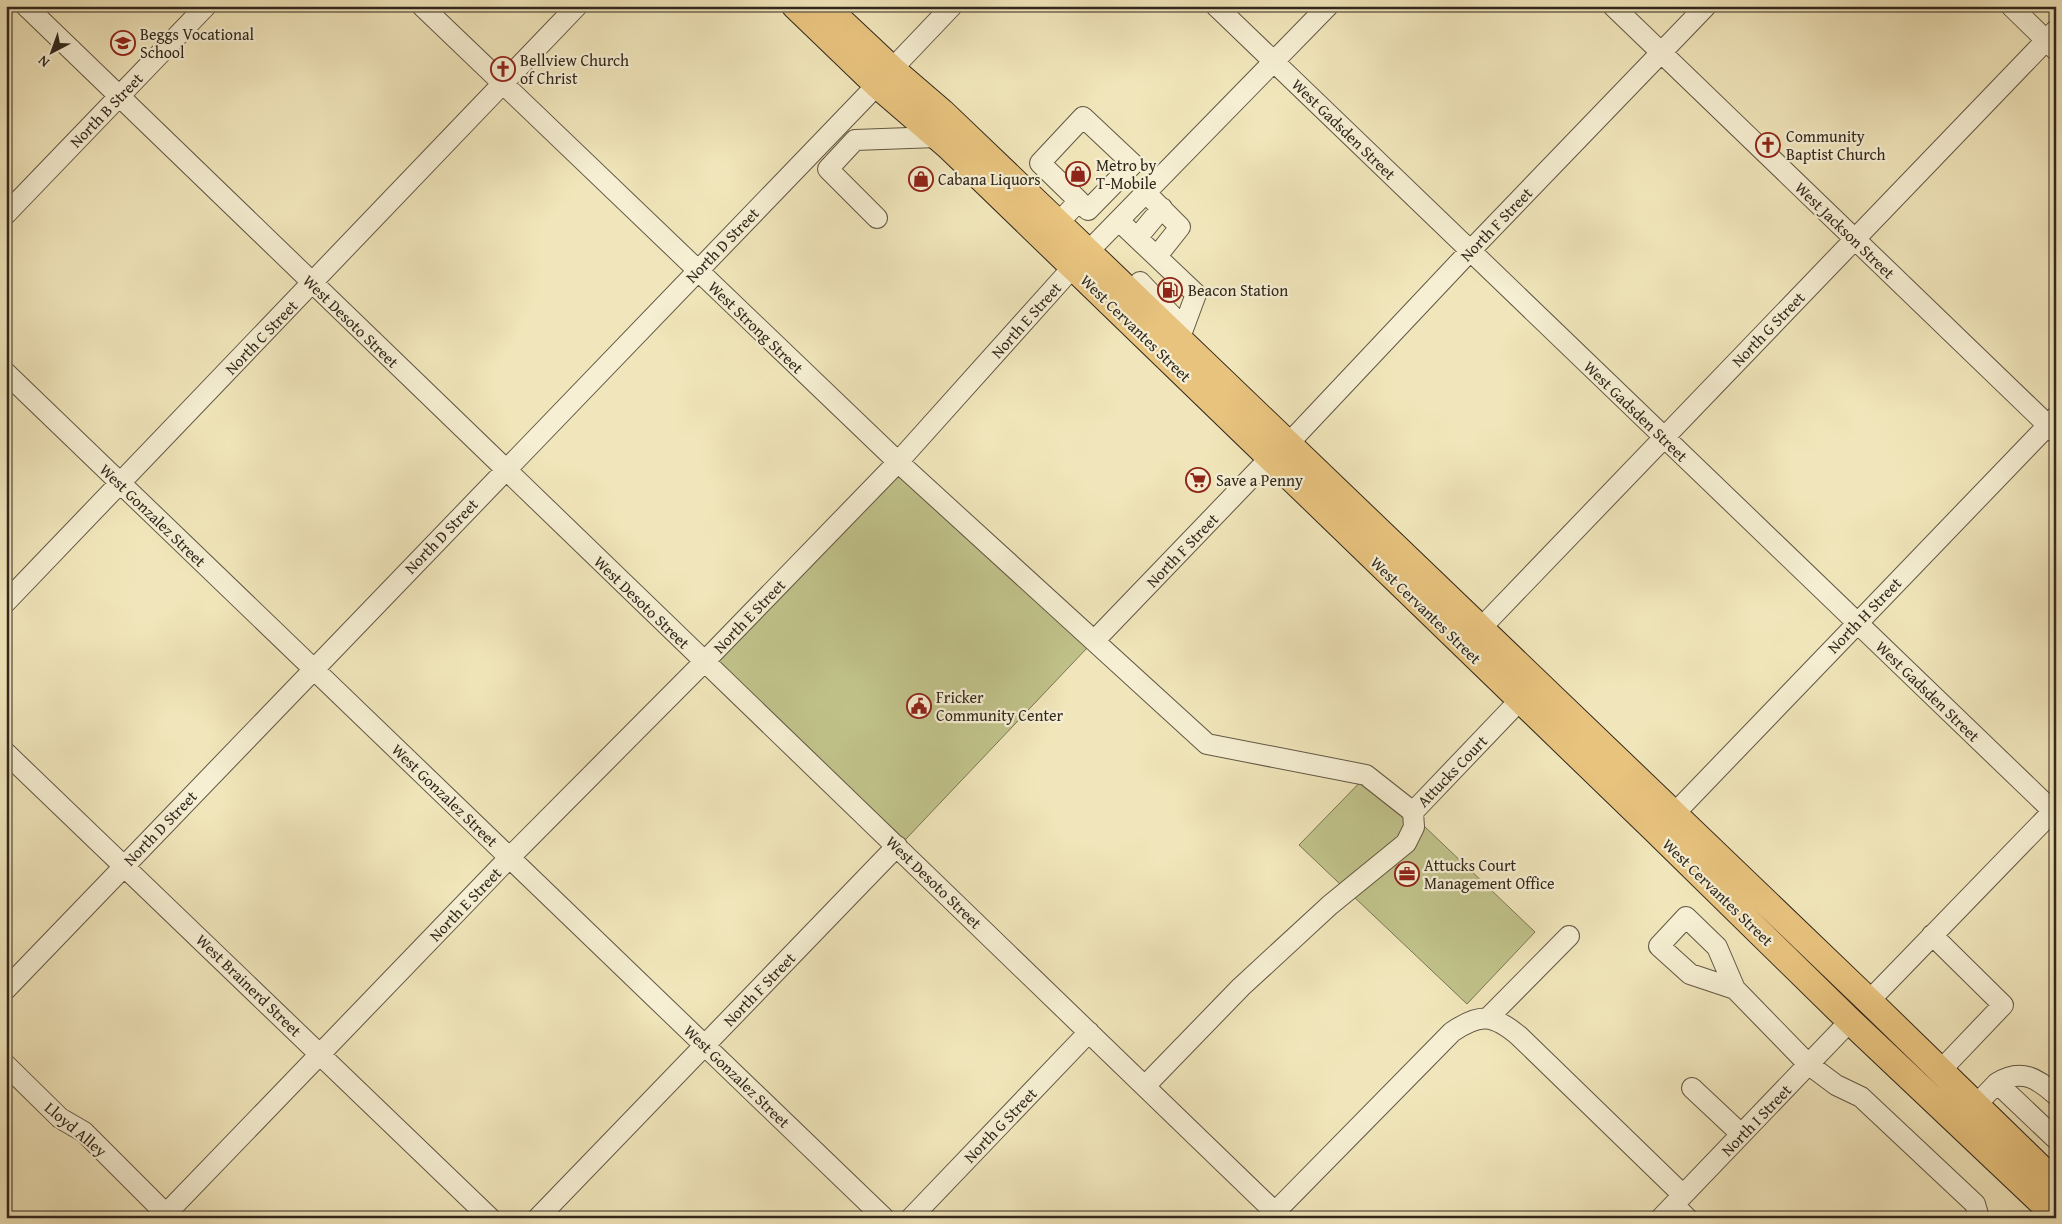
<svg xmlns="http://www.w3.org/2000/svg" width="2062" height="1224" viewBox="0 0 2062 1224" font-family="'Gentium Book Plus',serif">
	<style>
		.green { fill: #c1c38b; stroke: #797554 }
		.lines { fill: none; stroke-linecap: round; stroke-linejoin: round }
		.minor-casing { stroke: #615744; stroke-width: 22 }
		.major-casing { stroke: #31271d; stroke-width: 28 }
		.minor { stroke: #f6efd3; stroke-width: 20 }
		.major { stroke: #e8c37e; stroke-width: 26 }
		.labels { text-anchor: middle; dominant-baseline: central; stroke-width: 4.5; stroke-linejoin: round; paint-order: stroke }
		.poi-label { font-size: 16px; fill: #31271d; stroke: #f6efd3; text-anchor: start }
		.street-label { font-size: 16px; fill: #31271d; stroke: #f6efd3 }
	</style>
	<rect width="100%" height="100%" fill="#f1e6bb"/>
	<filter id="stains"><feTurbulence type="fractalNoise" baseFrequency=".004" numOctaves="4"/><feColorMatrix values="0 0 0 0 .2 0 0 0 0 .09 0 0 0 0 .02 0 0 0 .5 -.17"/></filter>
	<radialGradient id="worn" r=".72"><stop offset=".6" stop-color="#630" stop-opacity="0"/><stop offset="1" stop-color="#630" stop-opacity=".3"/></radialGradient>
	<path class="green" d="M 897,475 L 1087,648 L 905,840 L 716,661 Z
		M 1369,773 L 1406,808 L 1405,826 L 1400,838 L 1341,885 L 1299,845 Z
		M 1423,825 L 1535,932 L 1467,1004 L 1354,897 Z"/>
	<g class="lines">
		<defs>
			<path id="minor" d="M 26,6 L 1281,1218
				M 422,6 L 898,462 L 1207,744 L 1366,775 L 1413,812
				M 1216,6 L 2056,814
				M 1613,6 L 2056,433
				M 2011,6 L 2056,50
				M 892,69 L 952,6
				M 1146,193 L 1180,227 L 1157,256
				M 6,214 L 206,6
				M 877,218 L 828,169 L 855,140 L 937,137
				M 1119,221 L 1196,294 L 1179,340
				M 1058,223 L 1079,201 L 1040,163 L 1083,117 L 1133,164 L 1088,210 L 1079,201
				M 1137,238 L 1162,208
				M 1140,282 L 1179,323
				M 6,373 L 884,1218
				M 1288,444 L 1470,251 L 1706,6
				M 6,602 L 577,6
				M 1480,629 L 2056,30
				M 1094,641 L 1270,458
				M 6,753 L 490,1218
				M 1674,814 L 2056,417
				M 1932,935 L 2003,1005 L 1940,1071
				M 6,989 L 877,85
				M 1735,989 L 1717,947 L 1686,917 L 1659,946 L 1690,974 L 1735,989 L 1808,1064 L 1836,1085 L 1861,1097 L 1975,1204 L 1979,1218
				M 1869,1001 L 2056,808
				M 1488,1018 L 1569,936
				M 6,1065 L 60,1118 L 84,1132 L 166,1214
				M 1997,1083 C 2021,1068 2037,1078 2056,1095
				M 1145,1086 L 1241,987 L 1330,905 L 1406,843 L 1414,827 L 1413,812 L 1520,700
				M 1692,1088 L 1741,1134
				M 1976,1105 L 1997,1083 L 2056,1139
				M 1674,1205 L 1687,1218
				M 1275,1212 L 1452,1032 C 1480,1013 1493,1014 1519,1036 L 1683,1195
				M 162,1218 L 510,857 L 704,662 L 898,462 L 1073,267 L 1328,6
				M 538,1218 L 897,846
				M 911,1218 L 1089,1032
				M 1661,1218 L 1850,1021"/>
			<path id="major" d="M 795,6 L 877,85 L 949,147 L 1655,830 L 1850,1021 L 2056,1216
				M 825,6 L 892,69 L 942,112 L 1058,223 L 1869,1001 L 2056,1183"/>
		</defs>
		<use href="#minor" class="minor-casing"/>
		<use href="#major" class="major-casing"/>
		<use href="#minor" class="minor"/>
		<use href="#major" class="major"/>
	</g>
	<defs>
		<symbol id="school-ring" viewBox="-11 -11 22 22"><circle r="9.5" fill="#f6efd3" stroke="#8f2418" stroke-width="1.5"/><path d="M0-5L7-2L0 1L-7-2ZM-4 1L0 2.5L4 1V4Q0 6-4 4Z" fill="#8f2418"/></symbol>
		<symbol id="church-ring" viewBox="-11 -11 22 22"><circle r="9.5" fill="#f6efd3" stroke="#8f2418" stroke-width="1.5"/><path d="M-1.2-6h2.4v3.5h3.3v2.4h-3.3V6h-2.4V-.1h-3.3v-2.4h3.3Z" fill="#8f2418"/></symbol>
		<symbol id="shop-ring" viewBox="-11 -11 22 22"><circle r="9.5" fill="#f6efd3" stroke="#8f2418" stroke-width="1.5"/><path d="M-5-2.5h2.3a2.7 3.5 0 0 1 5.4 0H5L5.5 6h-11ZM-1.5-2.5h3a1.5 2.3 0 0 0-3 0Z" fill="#8f2418"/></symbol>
		<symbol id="fuel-ring" viewBox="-11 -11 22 22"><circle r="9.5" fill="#f6efd3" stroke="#8f2418" stroke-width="1.5"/><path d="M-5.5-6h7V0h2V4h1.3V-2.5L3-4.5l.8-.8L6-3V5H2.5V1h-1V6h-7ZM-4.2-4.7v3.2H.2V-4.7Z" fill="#8f2418"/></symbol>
		<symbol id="supermarket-ring" viewBox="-11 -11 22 22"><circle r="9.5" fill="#f6efd3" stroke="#8f2418" stroke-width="1.5"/><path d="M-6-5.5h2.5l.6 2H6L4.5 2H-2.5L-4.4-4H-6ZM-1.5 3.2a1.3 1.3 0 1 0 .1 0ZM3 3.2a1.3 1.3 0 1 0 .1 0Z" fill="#8f2418"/></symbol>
		<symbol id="civic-ring" viewBox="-11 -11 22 22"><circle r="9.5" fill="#f6efd3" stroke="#8f2418" stroke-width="1.5"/><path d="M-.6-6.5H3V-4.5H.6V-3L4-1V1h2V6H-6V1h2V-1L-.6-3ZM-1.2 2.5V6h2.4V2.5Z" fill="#8f2418"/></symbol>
		<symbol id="office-ring" viewBox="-11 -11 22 22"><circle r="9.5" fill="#f6efd3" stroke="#8f2418" stroke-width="1.5"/><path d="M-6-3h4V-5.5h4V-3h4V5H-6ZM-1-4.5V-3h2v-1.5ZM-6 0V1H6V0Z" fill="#8f2418"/></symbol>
	</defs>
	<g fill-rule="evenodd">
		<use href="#school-ring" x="109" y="29" width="28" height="28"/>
		<use href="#church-ring" x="489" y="55" width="28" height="28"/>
		<use href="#church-ring" x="1754" y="131" width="28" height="28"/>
		<use href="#shop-ring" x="1064" y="160" width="28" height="28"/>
		<use href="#shop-ring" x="907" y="165" width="28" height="28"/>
		<use href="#fuel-ring" x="1156" y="276" width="28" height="28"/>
		<use href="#supermarket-ring" x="1184" y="466" width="28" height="28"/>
		<use href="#civic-ring" x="905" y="692" width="28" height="28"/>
		<use href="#office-ring" x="1393" y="860" width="28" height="28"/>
	</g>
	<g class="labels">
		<g class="poi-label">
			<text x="140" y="34">Beggs Vocational<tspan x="140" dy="18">School</tspan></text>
			<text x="520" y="60">Bellview Church<tspan x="520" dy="18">of Christ</tspan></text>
			<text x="1786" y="136">Community<tspan x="1786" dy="18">Baptist Church</tspan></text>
			<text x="1096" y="165">Metro by<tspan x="1096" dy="18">T-Mobile</tspan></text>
			<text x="938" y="179">Cabana Liquors</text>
			<text x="1188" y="290">Beacon Station</text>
			<text x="1216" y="480">Save a Penny</text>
			<text x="936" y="697">Fricker<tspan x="936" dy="18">Community Center</tspan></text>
			<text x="1424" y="865">Attucks Court<tspan x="1424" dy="18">Management Office</tspan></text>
		</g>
		<g class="street-label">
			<text transform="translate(106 110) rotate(-46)">North B Street</text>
			<text transform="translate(1344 129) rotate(44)">West Gadsden Street</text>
			<text transform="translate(1496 224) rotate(-46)">North F Street</text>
			<text transform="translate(1845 230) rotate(44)">West Jackson Street</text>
			<text transform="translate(722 245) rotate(-46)">North D Street</text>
			<text transform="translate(1026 320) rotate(-48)">North E Street</text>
			<text transform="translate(351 321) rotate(44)">West Desoto Street</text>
			<text transform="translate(756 327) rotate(44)">West Strong Street</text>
			<text transform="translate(1136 328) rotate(44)">West Cervantes Street</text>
			<text transform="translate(1768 329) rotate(-46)">North G Street</text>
			<text transform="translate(261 337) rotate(-46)">North C Street</text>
			<text transform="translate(1636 411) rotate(44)">West Gadsden Street</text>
			<text transform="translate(153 515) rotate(44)">West Gonzalez Street</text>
			<text transform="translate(441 536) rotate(-46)">North D Street</text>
			<text transform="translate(1182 550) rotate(-46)">North F Street</text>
			<text transform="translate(642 602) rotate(44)">West Desoto Street</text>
			<text transform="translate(1426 610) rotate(44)">West Cervantes Street</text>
			<text transform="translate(1864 615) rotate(-46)">North H Street</text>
			<text transform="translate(749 616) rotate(-46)">North E Street</text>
			<text transform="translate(1928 691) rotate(44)">West Gadsden Street</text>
			<text transform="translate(1452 771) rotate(-46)">Attucks Court</text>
			<text transform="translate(445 795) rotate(44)">West Gonzalez Street</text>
			<text transform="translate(160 828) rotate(-46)">North D Street</text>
			<text transform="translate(934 882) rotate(44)">West Desoto Street</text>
			<text transform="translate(1718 892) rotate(44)">West Cervantes Street</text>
			<text transform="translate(465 904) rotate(-46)">North E Street</text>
			<text transform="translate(249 985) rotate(44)">West Brainerd Street</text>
			<text transform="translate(759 989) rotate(-46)">North F Street</text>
			<text transform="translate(737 1076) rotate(44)">West Gonzalez Street</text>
			<text transform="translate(1756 1120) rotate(-46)">North I Street</text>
			<text transform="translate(1000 1125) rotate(-46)">North G Street</text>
			<text transform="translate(76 1129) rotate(40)">Lloyd Alley</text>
		</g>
	</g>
	<rect width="2062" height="1224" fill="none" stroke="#f1e6bb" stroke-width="25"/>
	<rect x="8" y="8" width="2047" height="1209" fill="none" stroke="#31271d" stroke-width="2.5"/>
	<rect x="12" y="12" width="2037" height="1199" fill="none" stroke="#31271d"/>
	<g transform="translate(52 52) rotate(221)" stroke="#f6efd3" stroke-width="4" paint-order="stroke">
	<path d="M0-4L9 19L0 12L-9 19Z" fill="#31271d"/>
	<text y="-8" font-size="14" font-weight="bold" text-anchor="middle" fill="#31271d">N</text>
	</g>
	<rect width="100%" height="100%" filter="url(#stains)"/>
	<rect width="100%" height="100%" fill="url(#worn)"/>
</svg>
